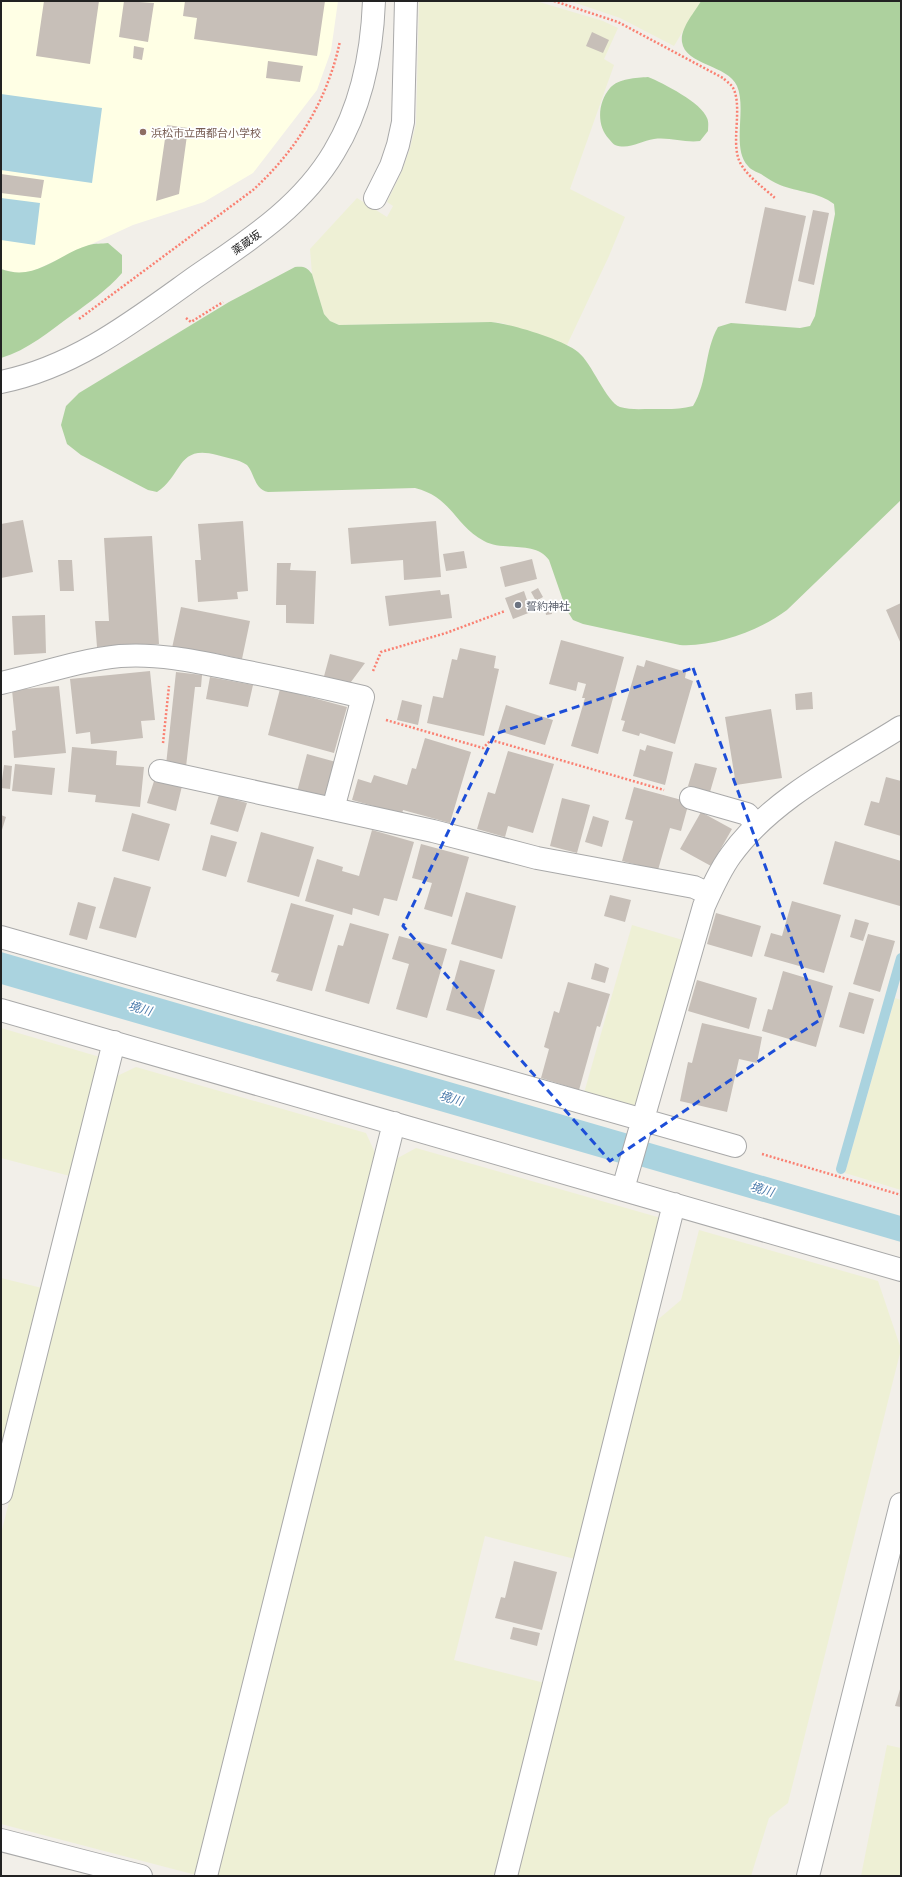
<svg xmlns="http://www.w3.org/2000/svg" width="902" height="1877" viewBox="0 0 902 1877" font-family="Lato,'Noto Sans JP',sans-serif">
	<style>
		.education { fill: #ffffe5 }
		.farmland { fill: #eef0d5 }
		.forest { fill: #add19e }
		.water { fill: #aad3df }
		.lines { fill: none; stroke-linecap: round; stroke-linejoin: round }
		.stream { stroke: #aad3df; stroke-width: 10 }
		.building { fill: #c7bfb8 }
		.minor-casing { stroke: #a9a9a9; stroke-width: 24 }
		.path { stroke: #fa8072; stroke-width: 2.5; stroke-dasharray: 2 2; stroke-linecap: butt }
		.minor { stroke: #fff; stroke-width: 22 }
		.marked { fill: none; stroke: #1d4ed8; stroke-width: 3; stroke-dasharray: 8 5; stroke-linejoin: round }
		.education-dot { fill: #8d6e63; stroke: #fff; stroke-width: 1.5 }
		.worship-dot { fill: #6b7280; stroke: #fff; stroke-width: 1.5 }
		.labels { text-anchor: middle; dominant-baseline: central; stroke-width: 3.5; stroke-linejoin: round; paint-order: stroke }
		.education-label { font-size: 11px; fill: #785e54; stroke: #fff; text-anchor: start }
		.street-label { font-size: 11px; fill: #222; stroke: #fff }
		.worship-label { font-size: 11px; fill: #5b616d; stroke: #fff; text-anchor: start }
		.water-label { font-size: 12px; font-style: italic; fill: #4a7aab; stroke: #fff }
	</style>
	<rect width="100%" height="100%" fill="#f2efe9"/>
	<path class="education" d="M 1,1 L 338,1 L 331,51 L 317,90 L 253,173 L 204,202 L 133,225 L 33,271 L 21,274 L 1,269 Z"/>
	<path class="farmland" d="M 419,1 L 536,1 L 603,21 L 618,28 L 604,59 L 614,65 L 570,189 L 625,217 L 609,256 L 567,345 L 502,323 L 491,322 L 339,325 L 330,321 L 324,314 L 312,274 L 310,249 L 357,198 L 387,217 L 393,206 L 387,202 L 402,171 L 410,148 L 416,124 Z
		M 570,1 L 701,1 L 674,46 L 620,18 Z
		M 632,925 L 686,941 L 639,1103 L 633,1106 L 584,1093 Z
		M 895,998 L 901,1000 L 901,1190 L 845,1173 Z
		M 1,1028 L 100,1057 L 70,1176 L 1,1158 Z
		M 136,1067 L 366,1133 L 376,1155 L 196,1875 L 1,1824 L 1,1534 L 115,1077 Z
		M 416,1148 L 661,1218 L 575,1559 L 485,1536 L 454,1660 L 545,1683 L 496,1876 L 222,1876 L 216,1875 L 396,1159 Z
		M 699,1230 L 878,1281 L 901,1349 L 788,1803 L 769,1818 L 751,1876 L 516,1876 L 655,1322 L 681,1300 Z
		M 1,1278 L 42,1288 L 1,1453 Z
		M 887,1745 L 901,1748 L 901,1876 L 861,1876 Z"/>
	<path class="forest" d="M 701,1 L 901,1 L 901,500 L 787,610 C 759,631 715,647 680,645 L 583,624 L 573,620 L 566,609 L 549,560 C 535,540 504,552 484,541 C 455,526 452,497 415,488 L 268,492 C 254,489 255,474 247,465 C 238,459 227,458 217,455 C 177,444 183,475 157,492 L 148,490 L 81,455 L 67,444 L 61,425 L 66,406 L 79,393 L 229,302 L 295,267 C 303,266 307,267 312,274 L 324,314 L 330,321 L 339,325 L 491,322 C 511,324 562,339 578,352 C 592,363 606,402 620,407 C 630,410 641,409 651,409 C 665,409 679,410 693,406 C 708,382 704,351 718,327 L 731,323 L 800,328 L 810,326 L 815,316 L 835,214 L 834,204 C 819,192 797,192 780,185 C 773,182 767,178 761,174 C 757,172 751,170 748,166 C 731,148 747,109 737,86 C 728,65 685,65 682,42 C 680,28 695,12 701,1 Z
		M 648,77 C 663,83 702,103 707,118 C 709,122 708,127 708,131 L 700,141 C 685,143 670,137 654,139 C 641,141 629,150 615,145 C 613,144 611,141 609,139 C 596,125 598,102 610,88 C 619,78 636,78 648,77 Z
		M 108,243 L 122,255 L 122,273 C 107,290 90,302 72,315 C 50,331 28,350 1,358 L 1,269 C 36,282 58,254 89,245 C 95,243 102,244 108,243 Z"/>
	<path class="water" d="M 1,94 L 102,108 L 92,183 L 1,170 Z
		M 1,198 L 40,203 L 35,245 L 1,240 Z
		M 1,952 L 632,1135 L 643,1141 L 901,1216 L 901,1242 L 636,1165 L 623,1164 L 1,984 Z"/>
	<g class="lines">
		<path class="stream" d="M 841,1169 L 901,958"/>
	</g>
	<path class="building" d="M 44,1 L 99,1 L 90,64 L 36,56 Z
		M 124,1 L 154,3 L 148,42 L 119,37 Z
		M 185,1 L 325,1 L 317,56 L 194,39 L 197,18 L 183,16 Z
		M 592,32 L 609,40 L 603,53 L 586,46 Z
		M 134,46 L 144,48 L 142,60 L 133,58 Z
		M 268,61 L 303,66 L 300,82 L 266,78 Z
		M 167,125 L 188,128 L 179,194 L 156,201 Z
		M 1,174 L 44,180 L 41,198 L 1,193 Z
		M 765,207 L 806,216 L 786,311 L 745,303 Z
		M 813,210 L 829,213 L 814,285 L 798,281 Z
		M 23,520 L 33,572 L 1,578 L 1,524 Z
		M 243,521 L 248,591 L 237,592 L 238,599 L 198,602 L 195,560 L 201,560 L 198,524 Z
		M 436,521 L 441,577 L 404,580 L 403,560 L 351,564 L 348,528 Z
		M 152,536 L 159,644 L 97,647 L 95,621 L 109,621 L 104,538 Z
		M 464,551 L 467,568 L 446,571 L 443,554 Z
		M 532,559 L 537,579 L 505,587 L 500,567 Z
		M 58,560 L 72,560 L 74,591 L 60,591 Z
		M 277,563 L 291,563 L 290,570 L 316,571 L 314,624 L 286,623 L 286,605 L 276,605 Z
		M 538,588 L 543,597 L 536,601 L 531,592 Z
		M 440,590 L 441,595 L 449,594 L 452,618 L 389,626 L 385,596 Z
		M 524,591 L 531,612 L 513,619 L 505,598 Z
		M 901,603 L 901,644 L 886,610 Z
		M 181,607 L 250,621 L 242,659 L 214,653 L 214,656 L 172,648 Z
		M 545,608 L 551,608 L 552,614 L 546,615 Z
		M 45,615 L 46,653 L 14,655 L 12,616 Z
		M 561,640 L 624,657 L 598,754 L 571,746 L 585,698 L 582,698 L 586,684 L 578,682 L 576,691 L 549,684 Z
		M 460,648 L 496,656 L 494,668 L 499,669 L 484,736 L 427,723 L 433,696 L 443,698 L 452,659 L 457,660 Z
		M 330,654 L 365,663 L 348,686 L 323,680 Z
		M 646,660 L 686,672 L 685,678 L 693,681 L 675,744 L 640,733 L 639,736 L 622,731 L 625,721 L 621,720 L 637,665 L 644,667 Z
		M 150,671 L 155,720 L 141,721 L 143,738 L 91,744 L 90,732 L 76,734 L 70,679 Z
		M 176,672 L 202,675 L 201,687 L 195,687 L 186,767 L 166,765 Z
		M 210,677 L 253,685 L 248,707 L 206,699 Z
		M 59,686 L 66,753 L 14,758 L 12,731 L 16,730 L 12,690 Z
		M 280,689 L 347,707 L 334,753 L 268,735 Z
		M 812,692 L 813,709 L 796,710 L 795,694 Z
		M 402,700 L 422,705 L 418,725 L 397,720 Z
		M 506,705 L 553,720 L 545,745 L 498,731 Z
		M 771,709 L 782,778 L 736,785 L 725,717 Z
		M 425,738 L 471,752 L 450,823 L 403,810 L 402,814 L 352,800 L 358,779 L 371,783 L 374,775 L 407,785 L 412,768 L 416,769 Z
		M 647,745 L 673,752 L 665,785 L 633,776 L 640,749 L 645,751 Z
		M 72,747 L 117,751 L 116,765 L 144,767 L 140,807 L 95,802 L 96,795 L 68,792 Z
		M 508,751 L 554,764 L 533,833 L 508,826 L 505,837 L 477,829 L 488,792 L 495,794 Z
		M 307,754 L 336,762 L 326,800 L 297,792 Z
		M 695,763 L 717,768 L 710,792 L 688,786 Z
		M 15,764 L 55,768 L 52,795 L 12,791 Z
		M 4,765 L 12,766 L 10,789 L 1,788 Z
		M 886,777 L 901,781 L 901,836 L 864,825 L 871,801 L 879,803 Z
		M 155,778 L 182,786 L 176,811 L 147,803 Z
		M 634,787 L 689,802 L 681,831 L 670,828 L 658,870 L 622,861 L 633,821 L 625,819 Z
		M 219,795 L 247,803 L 238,832 L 210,824 Z
		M 562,798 L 590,805 L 577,853 L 550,846 Z
		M 701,812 L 732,829 L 711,866 L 680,849 Z
		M 132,813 L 170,824 L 159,861 L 122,851 Z
		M 1,815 L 6,817 L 1,833 Z
		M 593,816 L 609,821 L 602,847 L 585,842 Z
		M 372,830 L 414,842 L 397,901 L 384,898 L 379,916 L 353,908 L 352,915 L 305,901 L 317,859 L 343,867 L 342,871 L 359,876 Z
		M 261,832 L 314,847 L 299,897 L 247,882 Z
		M 211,835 L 237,842 L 226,877 L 202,870 Z
		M 835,841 L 901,861 L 900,906 L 823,884 Z
		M 421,844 L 469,857 L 452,917 L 424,909 L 432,883 L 412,878 Z
		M 114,877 L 151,887 L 136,938 L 99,928 Z
		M 466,892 L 516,906 L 502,959 L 451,944 Z
		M 610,895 L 631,900 L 625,922 L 604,916 Z
		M 792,901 L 841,915 L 824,973 L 764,956 L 771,933 L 782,936 Z
		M 78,902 L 96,907 L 87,940 L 69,935 Z
		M 291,903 L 334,915 L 312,991 L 276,981 L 279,974 L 271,972 Z
		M 716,913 L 761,926 L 752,957 L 707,944 Z
		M 855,919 L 869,923 L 863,941 L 850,937 Z
		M 350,923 L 389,934 L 369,1004 L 325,991 L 338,945 L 343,946 Z
		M 868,934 L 895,941 L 880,992 L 853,984 Z
		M 399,936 L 447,949 L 427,1018 L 396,1009 L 409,964 L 392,959 Z
		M 460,960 L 495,970 L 481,1020 L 446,1010 Z
		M 595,963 L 609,968 L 605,983 L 591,979 Z
		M 783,971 L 833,986 L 816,1047 L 762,1031 L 768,1009 L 772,1010 Z
		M 697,980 L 757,998 L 749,1029 L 688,1011 Z
		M 568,982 L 610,994 L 600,1027 L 597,1026 L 579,1090 L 541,1078 L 549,1049 L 544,1047 L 554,1011 L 559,1013 Z
		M 849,992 L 874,999 L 864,1034 L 839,1027 Z
		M 702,1023 L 762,1037 L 757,1063 L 739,1059 L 727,1112 L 680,1101 L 688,1062 L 692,1063 Z
		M 514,1561 L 557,1572 L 542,1630 L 495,1618 L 501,1597 L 505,1598 Z
		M 513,1627 L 540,1633 L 537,1646 L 510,1639 Z
		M 901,1686 L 901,1707 L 895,1706 Z"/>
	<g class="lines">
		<defs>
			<path id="minor" d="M 375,198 L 391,166 L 398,145 L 403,122 L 406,1
				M 1,382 C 75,367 134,321 194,278 C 246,242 301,208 334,152 C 362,106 372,54 374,1
				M 1,683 C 40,674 80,660 120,656 C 160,653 199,662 238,670 C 280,678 321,687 363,697 L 333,809 L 433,831 L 537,858 L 694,887 L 709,894
				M 160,771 L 333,809
				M 691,798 L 747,814 L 757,825
				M 1,937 L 735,1146
				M 1,1010 L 901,1270
				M 623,1189 L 704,906 C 712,888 720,870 731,855 C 771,799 844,763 901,727
				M 1,1493 L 114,1042
				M 1,1840 L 141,1876
				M 206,1876 L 394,1123
				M 506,1876 L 674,1204
				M 808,1876 L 901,1504"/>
		</defs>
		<use href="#minor" class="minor-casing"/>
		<path class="path" d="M 554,1 L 618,22 L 723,78 C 725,80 729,83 732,86 C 743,103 732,137 738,157 C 742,173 763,187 775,198
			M 186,318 L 191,322 L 223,302
			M 79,319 L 253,190 C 297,150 328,99 340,41
			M 373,671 L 381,652 L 446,633 L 505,611
			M 386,720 L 483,748 L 491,740 L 664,790
			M 163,743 L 169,686
			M 762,1154 L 901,1195"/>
		<use href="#minor" class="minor"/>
	</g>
	<path class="marked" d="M 693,668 L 821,1019 L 610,1161 L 403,926 L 495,734 Z"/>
	<circle class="education-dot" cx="143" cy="132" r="4"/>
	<circle class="worship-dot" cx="518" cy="605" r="4"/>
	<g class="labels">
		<g class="education-label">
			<text x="151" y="132">浜松市立西都台小学校</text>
		</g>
		<g class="street-label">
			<text transform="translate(246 242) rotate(-36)">薬蔵坂</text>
		</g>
		<g class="worship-label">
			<text x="526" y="605">誓約神社</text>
		</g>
		<g class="water-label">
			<text transform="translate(140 1008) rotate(16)">境川</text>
			<text transform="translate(451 1098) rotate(16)">境川</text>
			<text transform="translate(762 1189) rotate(16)">境川</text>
		</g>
	</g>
	<rect width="902" height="1877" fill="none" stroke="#222222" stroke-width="4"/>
</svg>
